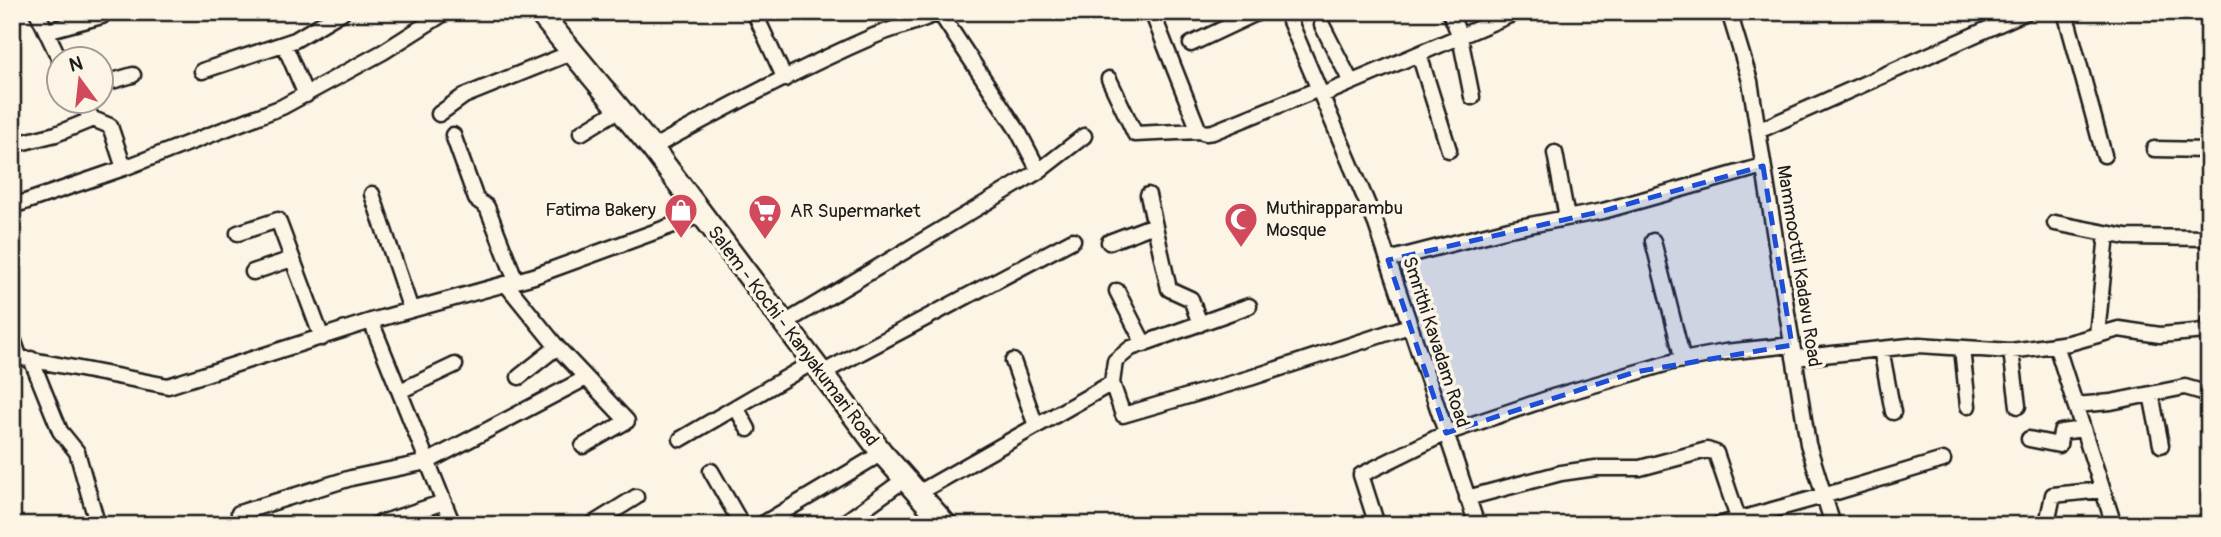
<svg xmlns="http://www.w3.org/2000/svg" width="2221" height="537" viewBox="0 0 2221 537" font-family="Pangolin,sans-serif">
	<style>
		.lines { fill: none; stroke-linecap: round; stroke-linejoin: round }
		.street-casing { stroke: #1c1c1c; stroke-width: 19 }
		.primary-casing { stroke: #1c1c1c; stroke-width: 26 }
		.street { stroke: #fcf5e5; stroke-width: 14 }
		.primary { stroke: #fcf5e5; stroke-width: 21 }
		.marked { fill: #1d4ed8; fill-opacity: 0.2; stroke: #1d4ed8; stroke-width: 5; stroke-dasharray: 14 9; stroke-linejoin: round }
		.labels { text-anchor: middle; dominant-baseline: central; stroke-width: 7; stroke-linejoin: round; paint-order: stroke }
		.poi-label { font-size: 19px; fill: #1c1c1c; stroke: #fcf5e5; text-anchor: start }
		.street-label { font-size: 19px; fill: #1c1c1c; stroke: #fcf5e5 }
	</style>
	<rect width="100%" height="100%" fill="#fcf5e5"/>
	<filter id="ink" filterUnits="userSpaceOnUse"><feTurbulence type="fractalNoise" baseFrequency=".0143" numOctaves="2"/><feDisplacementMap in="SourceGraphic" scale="14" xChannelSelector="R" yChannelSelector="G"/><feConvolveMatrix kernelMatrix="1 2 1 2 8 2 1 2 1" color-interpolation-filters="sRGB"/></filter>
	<g filter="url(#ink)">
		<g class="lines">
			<defs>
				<path id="street" d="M 37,12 L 60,60
					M 754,12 L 785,79
					M 1152,12 L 1199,131 L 1206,133 L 1213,132 L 1319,89
					M 1286,12 L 1376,224 L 1477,525
					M 1450,12 L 1460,37 L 1472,97
					M 1729,12 L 1750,81 L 1808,444 L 1833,525
					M 2065,12 L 2104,155
					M 1322,25 L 1351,82
					M 46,31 L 102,16
					M 284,44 L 306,95
					M 1191,44 L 1259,12
					M 1419,54 L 1449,150
					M 202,71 L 295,40 L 342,12
					M 1109,79 L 1135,134 L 1199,131
					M 102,84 L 133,75
					M 1322,95 L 1517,12
					M 80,102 L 93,119
					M 439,114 L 464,96 L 573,52
					M 1758,131 L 2026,12
					M 581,133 L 620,109
					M 453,135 L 476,199 L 487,207 L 516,281
					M 12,145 L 56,134 L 93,119 L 110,126 L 124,168
					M 652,148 C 725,108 798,69 874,36 C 896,27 919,22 940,12
					M 2154,149 L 2209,150
					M 1555,153 L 1567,218
					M 1039,171 L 1084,136
					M 372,194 L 411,310
					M 1148,195 L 1169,289 L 1191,299 L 1200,324
					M 22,203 L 124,168 L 282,107 L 383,52 L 446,12
					M 2055,223 L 2126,237 L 2209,238
					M 238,233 L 278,220 L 322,338
					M 1653,241 L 1683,360
					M 1109,242 L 1154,225
					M 1388,260 L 1509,229 L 1603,211 L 1763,166
					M 253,272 L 292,259
					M 506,284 L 557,347 L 627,421 L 583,446
					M 1117,291 L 1144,344
					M 371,321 L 453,525
					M 783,324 L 1039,171 L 1018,131 L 940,13
					M 2097,335 L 2107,234
					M 12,336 L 19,356
					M 2056,345 L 2114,525
					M 1962,348 L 1968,406
					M 1881,349 L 1893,412
					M 2011,351 L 2018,406
					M 12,356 L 168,386 L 371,321 L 534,276 L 701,215
					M 1794,358 L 1919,345 L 2011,351 L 2069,343 L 2119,329 L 2160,335 L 2205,331 L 2209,322
					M 31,359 L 60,431 L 77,452 L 97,523
					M 1013,361 L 1036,426
					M 822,373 L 1073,240
					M 519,377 L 557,347
					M 1112,383 L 1115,361 L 1131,348 L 1249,306
					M 400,391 L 455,365
					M 2151,394 L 2161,445
					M 2075,405 L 2111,402 L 2185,387 L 2209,394
					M 736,407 L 748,429
					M 681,439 L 813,362
					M 2029,439 L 2059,445 L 2061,432 L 2083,429
					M 711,471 L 742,525
					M 918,493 L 1112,383 L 1123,415 L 1250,378 L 1409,326
					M 1467,498 L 1561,473 L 1596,468 L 1640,468 L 1707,450 L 1716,453 L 1738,518
					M 239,513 L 351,478 L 427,462 L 586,378
					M 2049,514 L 2053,495 L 2102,490
					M 844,523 L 905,479
					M 375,525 L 444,502
					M 591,525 L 636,497
					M 761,525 L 882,453
					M 1377,525 L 1361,475 L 1446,433 L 1556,396 L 1672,362 L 1725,352 L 1792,345
					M 1718,525 L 1823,496 L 1943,460"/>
				<path id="primary" d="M 539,12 L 652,148 L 882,453 L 946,525"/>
			</defs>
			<use href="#street" class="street-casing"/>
			<use href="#primary" class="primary-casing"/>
			<use href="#street" class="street"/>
			<use href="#primary" class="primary"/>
		</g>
	</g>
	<path class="marked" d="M 1763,166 L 1792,345 L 1635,372 L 1446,433 L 1388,260 L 1603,211 Z"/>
	<defs>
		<symbol id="shop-pin" viewBox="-11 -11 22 30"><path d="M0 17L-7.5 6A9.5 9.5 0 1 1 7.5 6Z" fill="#d1495b" stroke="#fcf5e5"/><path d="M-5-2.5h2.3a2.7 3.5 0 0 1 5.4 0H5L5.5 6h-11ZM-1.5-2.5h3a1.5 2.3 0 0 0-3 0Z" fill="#fff"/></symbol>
		<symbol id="supermarket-pin" viewBox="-11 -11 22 30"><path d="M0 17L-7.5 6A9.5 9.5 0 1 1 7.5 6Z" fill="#d1495b" stroke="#fcf5e5"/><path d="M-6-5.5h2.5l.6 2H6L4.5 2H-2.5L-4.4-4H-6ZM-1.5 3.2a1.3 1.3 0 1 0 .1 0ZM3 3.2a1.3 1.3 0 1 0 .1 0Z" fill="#fff"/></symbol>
		<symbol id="mosque-pin" viewBox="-11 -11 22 30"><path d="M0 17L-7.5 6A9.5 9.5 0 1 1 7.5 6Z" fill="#d1495b" stroke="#fcf5e5"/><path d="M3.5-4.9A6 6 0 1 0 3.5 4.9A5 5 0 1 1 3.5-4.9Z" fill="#fff"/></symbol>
	</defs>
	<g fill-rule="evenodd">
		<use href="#shop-pin" x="662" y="191" width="38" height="52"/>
		<use href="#supermarket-pin" x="746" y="192" width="38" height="52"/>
		<use href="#mosque-pin" x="1222" y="200" width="38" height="52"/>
	</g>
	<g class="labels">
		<g class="poi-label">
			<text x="1266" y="208">Muthirapparambu<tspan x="1266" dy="22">Mosque</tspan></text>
			<text x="656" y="210" text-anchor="end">Fatima Bakery</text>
			<text x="790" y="211">AR Supermarket</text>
		</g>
		<g class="street-label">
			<text transform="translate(1799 266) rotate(81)">Mammoottil Kadavu Road</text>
			<text transform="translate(793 336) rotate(53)">Salem - Kochi - Kanyakumari Road</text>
			<text transform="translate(1436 342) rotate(72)">Smrithi Kavadam Road</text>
		</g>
	</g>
	<rect width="2221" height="537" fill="none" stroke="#fcf5e5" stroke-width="42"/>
	<rect x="21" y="21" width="2179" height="495" fill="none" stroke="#1c1c1c" stroke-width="2.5" filter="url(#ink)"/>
	<g transform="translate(80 80) rotate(345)"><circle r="33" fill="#fcf5e5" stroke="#a29e95" stroke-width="2"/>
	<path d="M0-5L12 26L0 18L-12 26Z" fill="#d1495b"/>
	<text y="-10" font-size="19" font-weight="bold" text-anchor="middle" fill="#1c1c1c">N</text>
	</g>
</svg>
